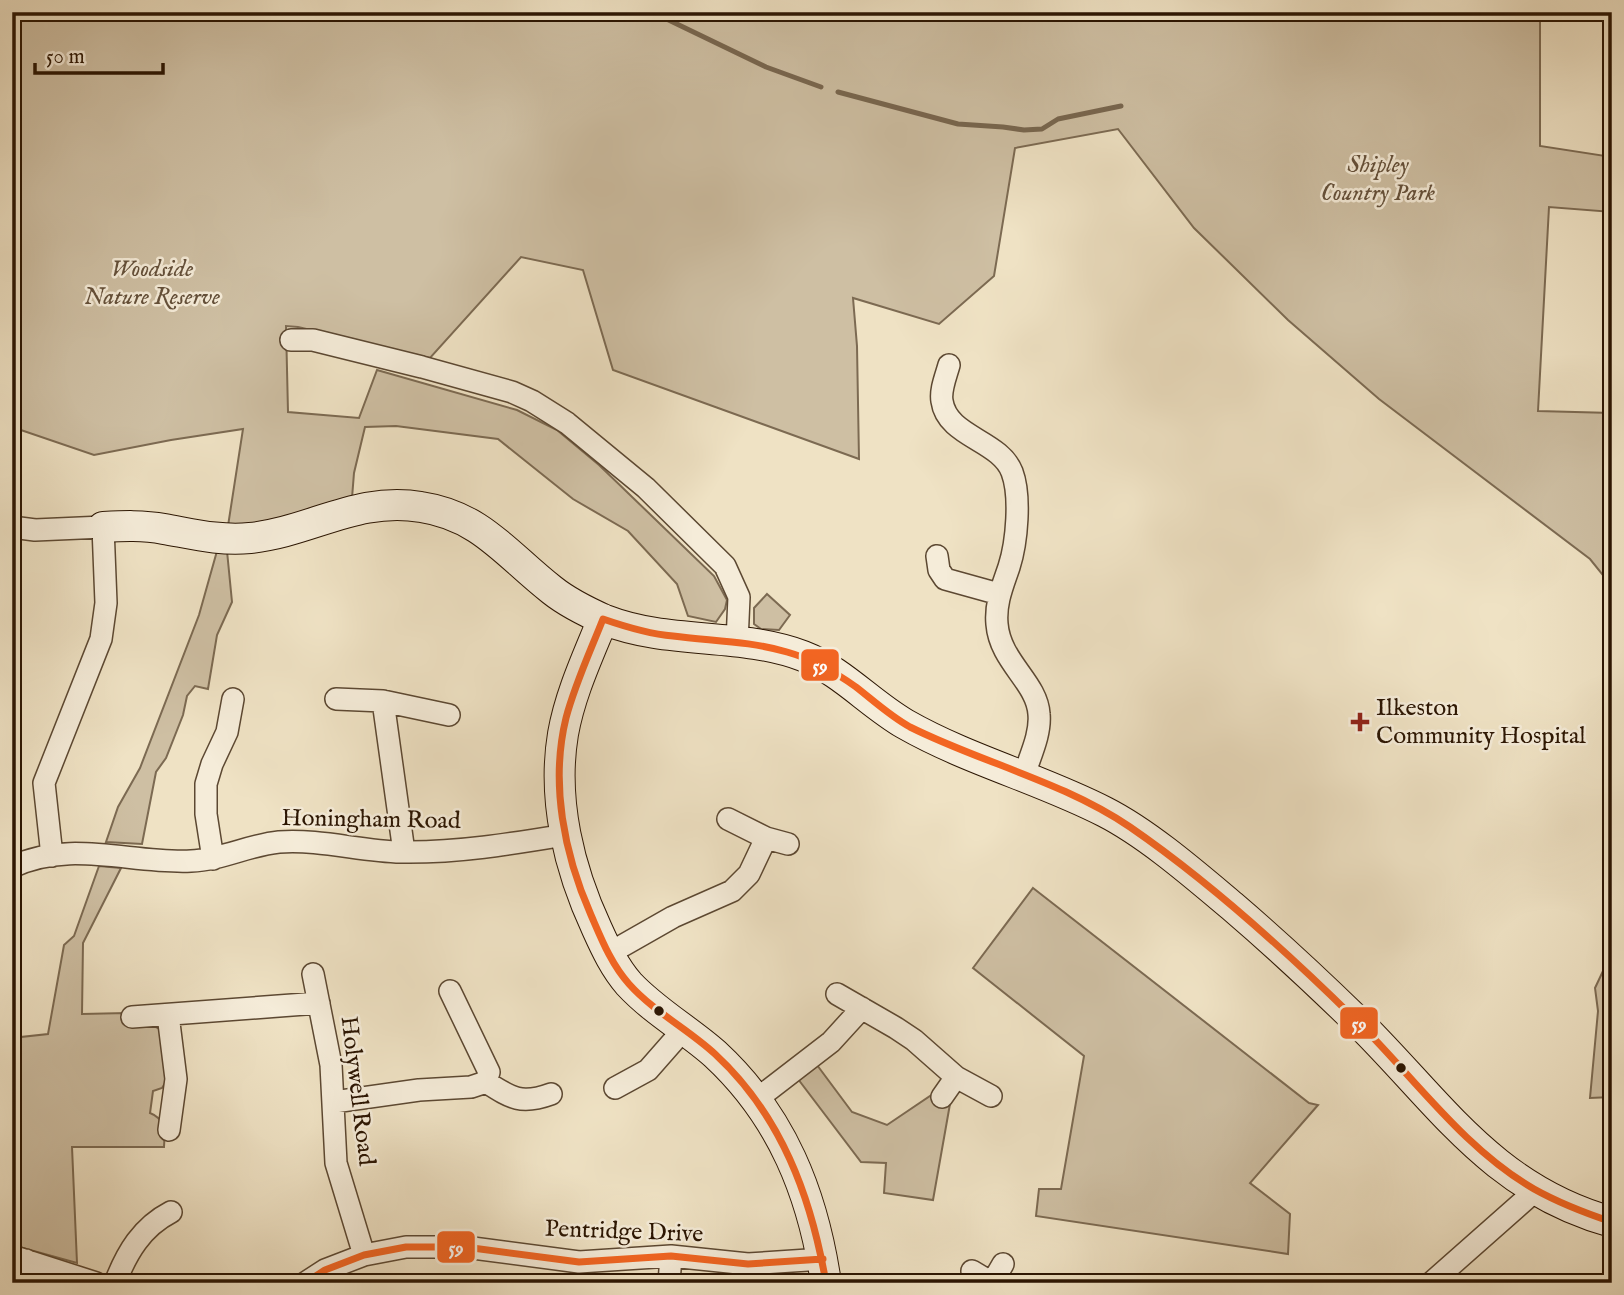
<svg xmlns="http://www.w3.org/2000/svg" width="1624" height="1295" viewBox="0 0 1624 1295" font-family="'IM FELL English',serif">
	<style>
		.green { fill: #cebfa3; stroke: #7c6a52; stroke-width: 2 }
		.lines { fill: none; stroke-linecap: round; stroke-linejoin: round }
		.stream { stroke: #78664f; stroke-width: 5 }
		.street-casing { stroke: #5c4832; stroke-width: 24 }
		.secondary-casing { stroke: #2b1502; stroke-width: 32 }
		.street { stroke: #f5ecd9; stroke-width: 21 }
		.secondary { stroke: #f5ecd9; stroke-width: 30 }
		.bus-1-casing { stroke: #f5ecd9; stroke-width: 12 }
		.bus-1 { stroke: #f26522; stroke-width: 7 }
		.poi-dot { fill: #8f2418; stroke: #f5ecd9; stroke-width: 2.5 }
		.bus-dot { fill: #2b1502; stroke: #f5ecd9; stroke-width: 2.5 }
		.labels { text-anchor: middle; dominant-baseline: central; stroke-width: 5; stroke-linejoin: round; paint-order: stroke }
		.park-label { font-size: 24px; font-style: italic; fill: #64503a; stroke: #f5ecd9 }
		.poi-label { font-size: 24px; fill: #2b1502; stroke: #f5ecd9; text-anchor: start }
		.street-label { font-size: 24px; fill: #2b1502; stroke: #f5ecd9 }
		.line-badge { stroke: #f5ecd9; stroke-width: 2.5 }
		.badge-label { font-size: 19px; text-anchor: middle; font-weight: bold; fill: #fff }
	</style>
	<rect width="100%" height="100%" fill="#efe2c4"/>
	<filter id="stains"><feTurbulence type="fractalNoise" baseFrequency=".00286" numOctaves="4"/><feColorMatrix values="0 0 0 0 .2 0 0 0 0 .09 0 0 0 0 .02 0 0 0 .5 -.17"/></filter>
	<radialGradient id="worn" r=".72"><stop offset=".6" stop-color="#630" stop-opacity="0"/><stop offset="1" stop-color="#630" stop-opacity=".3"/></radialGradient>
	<path class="green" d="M 12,12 L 1540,12 L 1540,146 L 1612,157 L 1612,212 L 1549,207 L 1538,411 L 1612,413 L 1612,656 L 1611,585 L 1590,559 L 1379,399 L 1288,320 L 1194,228 L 1118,129 L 1015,148 L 994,276 L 939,324 L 853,298 L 857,346 L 859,459 L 613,370 L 583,270 L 521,257 L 430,358 L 298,327 L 286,326 L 288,412 L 359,418 L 377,370 L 517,410 L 557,430 L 599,465 L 714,576 L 727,600 L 725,609 L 716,622 L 688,616 L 677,584 L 628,531 L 573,499 L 498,439 L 396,426 L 365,427 L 354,473 L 352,498 L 264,524 L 228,526 L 243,429 L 171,440 L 94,455 L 12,427 Z
		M 217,551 L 227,551 L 232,602 L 217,635 L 208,689 L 195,686 L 187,696 L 183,715 L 166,758 L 156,772 L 142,844 L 106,842 L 118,807 L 140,768 L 199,615 Z
		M 767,594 L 790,615 L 779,630 L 761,629 L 754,624 L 754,608 Z
		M 99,866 L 121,868 L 83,943 L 82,1014 L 127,1013 L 162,1030 L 167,1080 L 162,1088 L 153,1091 L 150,1113 C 166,1119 165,1132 164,1147 L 72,1147 L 77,1263 L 12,1245 L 12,1038 L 48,1034 L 64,945 L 74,936 Z
		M 1033,888 L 1309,1103 L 1318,1105 L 1250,1183 L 1290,1214 L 1288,1254 L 1036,1216 L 1039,1189 L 1061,1189 L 1084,1056 L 973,968 Z
		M 1612,952 L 1612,1097 L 1590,1098 L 1598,1011 L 1595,988 Z
		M 817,1065 L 852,1112 L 887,1125 L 933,1094 L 950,1104 L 933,1200 L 884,1193 L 886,1163 L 861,1162 L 798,1079 Z"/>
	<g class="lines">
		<path class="stream" d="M 652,12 L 766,67 L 821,87
			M 838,92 L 958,124 L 1003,127 L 1024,130 L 1042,129 L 1058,119 L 1121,106"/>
		<defs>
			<path id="street" d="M 291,340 L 313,340 L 422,367 L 512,392 L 532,401 L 567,423 L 646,488 L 725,566 L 739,597 L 737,642
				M 949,365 C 946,376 940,390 942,401 C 947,437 1000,440 1012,472 C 1021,496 1017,542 1009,567 C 1003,585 995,603 997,624 C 1000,662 1037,682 1039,714 C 1041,734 1030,756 1024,775
				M 12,527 L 35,530 L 103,527 L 106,603 L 101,639 L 44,783 L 52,856
				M 937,556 L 939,570 L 945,579 L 999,594
				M 336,699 L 383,701 L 449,715
				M 383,701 L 404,852
				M 728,819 L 766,838 L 788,844
				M 213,859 L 206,814 L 206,784 L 212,764 L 227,732 L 233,699
				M 12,867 C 70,839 131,864 191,861 C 221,860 249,845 279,842 C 320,839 360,851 401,852 C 456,853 511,844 565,835
				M 608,954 L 673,917 L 732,891 L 749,874 L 766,838
				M 313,974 L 331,1065 L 336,1163 L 364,1255
				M 837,994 L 896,1028 L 914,1040 L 956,1077 L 991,1096
				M 168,1015 L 176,1079 L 169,1130
				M 132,1017 L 319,1003
				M 486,1082 C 511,1098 521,1105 551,1094
				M 615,1088 L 648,1070 L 684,1029
				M 942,1097 L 956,1077
				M 757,1099 L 831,1042 L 862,1008
				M 334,1102 L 419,1090 L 471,1087 L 486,1082 L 489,1072 L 450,991
				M 12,1256 L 96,1283
				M 972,1271 L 992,1283
				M 20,1283 L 26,1260
				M 115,1283 C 127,1252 142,1227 171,1212
				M 305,1283 L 325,1270 L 364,1255 L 406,1247 L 465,1247 L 579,1262 L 671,1256 L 748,1264 L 823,1259
				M 669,1283 L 671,1256
				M 992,1283 L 1003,1264
				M 1431,1283 L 1535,1191"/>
			<path id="secondary" d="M 103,527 C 123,526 143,525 164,529 C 193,534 220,541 250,538 C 310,532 358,496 421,507 C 481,516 507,555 552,590 C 567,602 587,612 605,620 C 669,645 739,632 803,656 C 842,671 869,703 905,724 C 968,760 1041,779 1105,812 C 1148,834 1195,875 1232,906 C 1274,942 1315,980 1355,1019 C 1438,1100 1491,1189 1612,1222
				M 603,619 C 588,656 570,694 563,734 C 552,800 569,869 597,929 C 606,949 615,968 629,984 C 654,1011 688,1030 715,1054 C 782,1116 813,1194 826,1283"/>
		</defs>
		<use href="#street" class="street-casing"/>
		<use href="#secondary" class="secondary-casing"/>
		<use href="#street" class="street"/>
		<use href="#secondary" class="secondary"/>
		<defs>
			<path id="bus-1" d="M 305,1283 L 325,1270 L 364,1255 L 406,1247 L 465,1247 L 579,1262 L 671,1256 L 748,1264 L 823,1259
				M 826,1283 C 811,1196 781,1115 715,1054 C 688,1029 654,1012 629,984 C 611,964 601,938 591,915 C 564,854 550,783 566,718 C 575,684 590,652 603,619 C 626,627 649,634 673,636 C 711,641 750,641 787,652 C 812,659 835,672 856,687 C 874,701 890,716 910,727 C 982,763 1062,781 1130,827 C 1210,882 1285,950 1355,1019 C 1413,1076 1463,1148 1534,1189 C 1559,1203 1585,1213 1612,1222"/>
		</defs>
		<use href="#bus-1" class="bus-1-casing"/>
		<use href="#bus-1" class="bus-1"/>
	</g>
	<path class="poi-dot" d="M1356.5 711.5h7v7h7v7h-7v7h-7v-7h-7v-7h7z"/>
	<g class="bus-dot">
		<circle cx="659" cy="1011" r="6"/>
		<circle cx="1401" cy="1068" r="6"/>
	</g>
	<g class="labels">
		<g class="park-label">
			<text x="1378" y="165">Shipley<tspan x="1378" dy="28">Country Park</tspan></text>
			<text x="152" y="269">Woodside<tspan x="152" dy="28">Nature Reserve</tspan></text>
		</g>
		<g class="poi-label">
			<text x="1376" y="708">Ilkeston<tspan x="1376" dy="28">Community Hospital</tspan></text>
		</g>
		<g class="street-label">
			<text transform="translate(371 820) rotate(1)">Honingham Road</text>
			<text transform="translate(357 1091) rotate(83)">Holywell Road</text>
			<text transform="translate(624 1232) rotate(2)">Pentridge Drive</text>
		</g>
	</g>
	<g class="line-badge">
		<rect x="800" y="648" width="40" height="34" rx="7" fill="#f26522"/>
		<rect x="1339" y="1006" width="40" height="34" rx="7" fill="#f26522"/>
		<rect x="436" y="1230" width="40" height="34" rx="7" fill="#f26522"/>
	</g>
	<g class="badge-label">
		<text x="820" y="672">59</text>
		<text x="1359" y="1030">59</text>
		<text x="456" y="1254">59</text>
	</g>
	<rect width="1624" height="1295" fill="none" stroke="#efe2c4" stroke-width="42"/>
	<rect x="14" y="14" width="1596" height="1267" fill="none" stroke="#2b1502" stroke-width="3.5"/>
	<rect x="21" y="21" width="1582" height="1253" fill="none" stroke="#2b1502" stroke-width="2"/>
	<path d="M35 63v10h128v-10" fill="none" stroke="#2b1502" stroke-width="3.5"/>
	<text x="46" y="63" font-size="21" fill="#2b1502" stroke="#f5ecd9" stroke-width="5" paint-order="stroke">50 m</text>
	<rect width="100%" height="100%" filter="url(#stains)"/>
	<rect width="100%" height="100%" fill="url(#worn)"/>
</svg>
